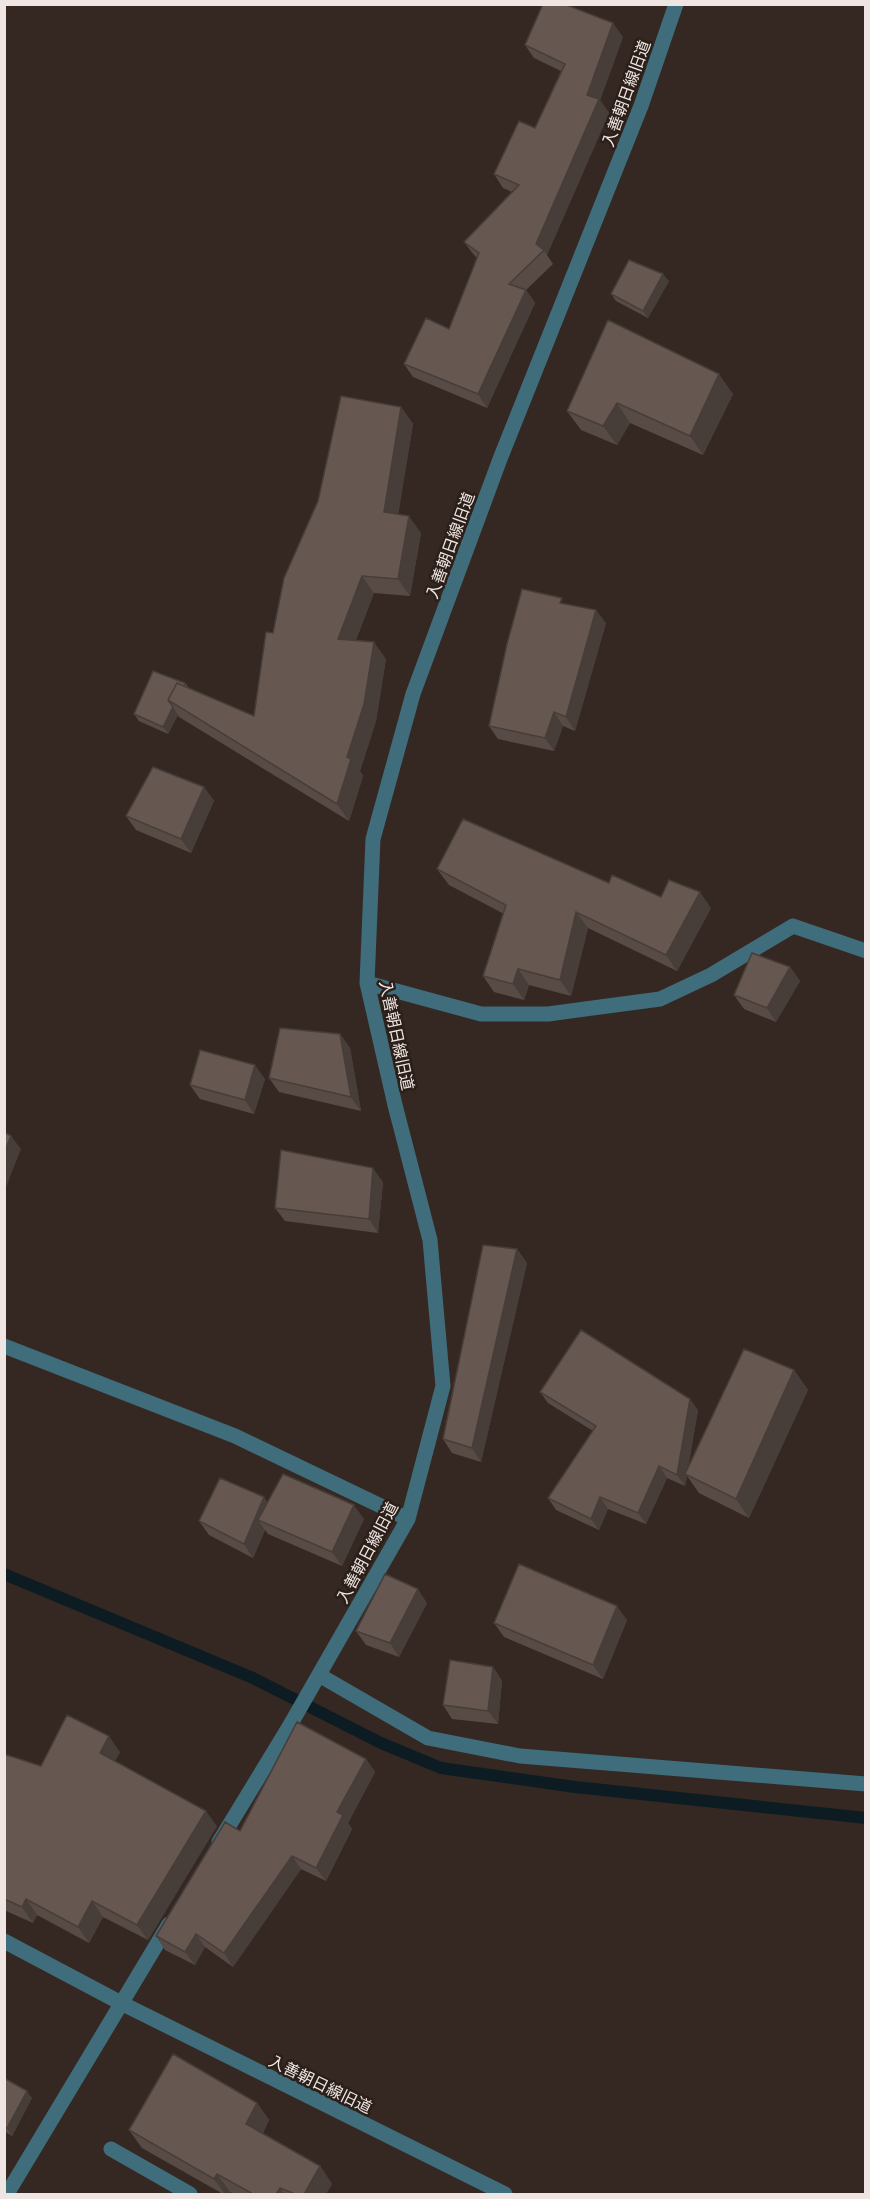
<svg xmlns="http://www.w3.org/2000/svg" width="870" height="2199" viewBox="0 0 870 2199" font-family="Literata,'Noto Sans JP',serif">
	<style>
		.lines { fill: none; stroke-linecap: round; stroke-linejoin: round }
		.stream { stroke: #0c1c22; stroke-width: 12 }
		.minor { stroke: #3f6d7c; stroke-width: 15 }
		.wall { fill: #584b46 }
		.shaded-wall { fill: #473d39 }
		.building { fill: #665751; stroke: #473d39; stroke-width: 1.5 }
		.labels { text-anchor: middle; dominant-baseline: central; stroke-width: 5; stroke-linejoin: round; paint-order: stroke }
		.street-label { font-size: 16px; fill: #efe6e3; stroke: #2b1f1a }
	</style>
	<rect width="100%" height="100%" fill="#352823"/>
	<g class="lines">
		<path class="stream" d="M 4,1574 L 253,1678 L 381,1743 L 441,1768 L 575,1787 L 866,1818"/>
		<path class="minor" d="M 367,983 L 481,1014 L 548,1014 L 660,999 L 711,975 L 793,926 L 866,951
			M 4,1346 L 235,1436 L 408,1519
			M 319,1675 L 428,1738 L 520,1756 L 866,1784
			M 219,1842 L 289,1727 L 408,1519 L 443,1386 L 430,1240 L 395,1105 L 367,983 L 373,839 L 413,694 L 500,459 L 641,106 L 676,4
			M 4,1941 L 121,2003 L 505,2194
			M 111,2149 L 190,2194
			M 7,2194 L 169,1924"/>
	</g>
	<path class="wall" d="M 623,37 L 600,100 L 609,113 L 547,255 L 553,264 L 526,290 L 535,303 L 487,408 L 413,377 L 404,364 L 449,329 L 477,258 L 474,255 L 464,242 L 512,192 L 503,188 L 494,174 L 535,128 L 561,71 L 534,58 L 525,45 Z
		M 669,281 L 648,318 L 616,301 L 611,294 Z
		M 608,320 L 733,394 L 703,455 L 630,423 L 617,445 L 581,430 L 567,411 Z
		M 401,407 L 413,424 L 398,514 L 421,533 L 410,596 L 374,593 L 356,640 L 386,659 L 376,721 L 360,771 L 363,776 L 349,821 L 179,717 L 178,715 L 168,734 L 139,721 L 134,714 L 185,683 L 189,688 L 254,716 L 273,633 Z
		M 566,604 L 606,623 L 575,731 L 563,726 L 554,751 L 498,739 L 489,726 Z
		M 204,787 L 214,801 L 191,853 L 136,830 L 126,816 Z
		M 437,869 L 609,883 L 661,897 L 711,908 L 677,971 L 588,928 L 571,996 L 529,985 L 524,1000 L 494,992 L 483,976 L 504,914 L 449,885 Z
		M 790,967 L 800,981 L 776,1022 L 744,1009 L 734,995 Z
		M 340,1034 L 350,1048 L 361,1111 L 279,1092 L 269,1078 Z
		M 265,1079 L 254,1114 L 200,1099 L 190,1085 Z
		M 383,1182 L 378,1233 L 285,1221 L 275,1208 Z
		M 517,1249 L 527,1263 L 481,1462 L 452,1453 L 443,1439 Z
		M 794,1370 L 808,1390 L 749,1518 L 699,1493 L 687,1476 L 685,1486 L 667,1478 L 646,1524 L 608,1509 L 599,1530 L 556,1510 L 548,1498 L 593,1431 L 548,1403 L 540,1392 L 698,1410 L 688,1468 Z
		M 267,1503 L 364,1519 L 342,1566 L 268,1534 L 265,1530 L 253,1558 L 209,1535 L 199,1521 Z
		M 427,1603 L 399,1657 L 366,1645 L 356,1631 Z
		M 627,1620 L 603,1679 L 504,1637 L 494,1623 Z
		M 493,1667 L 502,1681 L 498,1724 L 452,1719 L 443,1705 Z
		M 120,1752 L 115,1761 L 217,1826 L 148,1940 L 103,1917 L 89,1943 L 37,1915 L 33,1923 L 4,1910 L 4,1754 L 41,1766 Z
		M 366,1759 L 375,1772 L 348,1823 L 352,1829 L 326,1881 L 301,1869 L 233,1967 L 205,1947 L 195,1965 L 165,1950 L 156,1936 L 240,1831 Z
		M 4,2078 L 32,2098 L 12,2136 L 4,2131 Z
		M 257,2103 L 269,2120 L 263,2133 L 320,2166 L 332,2184 L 326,2194 L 234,2194 L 230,2192 L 227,2194 L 223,2194 L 142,2148 L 129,2130 Z"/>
	<path class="shaded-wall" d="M 613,23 L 623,37 L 600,100 L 609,113 L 547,255 L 544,250 L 536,244 Z
		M 663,274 L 669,281 L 648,318 L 643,311 Z
		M 526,290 L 535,303 L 487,408 L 478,394 Z
		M 719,374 L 733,394 L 703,455 L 690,436 Z
		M 617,403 L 630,423 L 617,445 L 603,426 Z
		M 401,407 L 413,424 L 396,529 L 384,512 Z
		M 409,516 L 421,533 L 410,596 L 398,579 Z
		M 362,576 L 374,593 L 350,656 L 338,639 Z
		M 596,610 L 606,623 L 575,731 L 566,717 Z
		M 374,642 L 386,659 L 376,721 L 360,771 L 363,776 L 349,821 L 337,804 L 347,757 Z
		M 173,707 L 178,715 L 168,734 L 163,727 Z
		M 554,712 L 563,726 L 554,751 L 545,738 Z
		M 204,787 L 214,801 L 191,853 L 181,839 Z
		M 700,892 L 711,908 L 677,971 L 666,955 Z
		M 576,912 L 588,928 L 571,996 L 560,980 Z
		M 790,967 L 800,981 L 776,1022 L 767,1008 Z
		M 518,969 L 529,985 L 524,1000 L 513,984 Z
		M 340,1034 L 350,1048 L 361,1111 L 351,1097 Z
		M 255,1065 L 265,1079 L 254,1114 L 245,1100 Z
		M 11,1136 L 21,1149 L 6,1187 L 4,1185 L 4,1153 Z
		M 373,1168 L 383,1182 L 378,1233 L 369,1219 Z
		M 517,1249 L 527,1263 L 481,1462 L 472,1448 Z
		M 794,1370 L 808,1390 L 749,1518 L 736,1499 Z
		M 690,1399 L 698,1410 L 687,1475 L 685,1474 L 687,1476 L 685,1486 L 677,1475 Z
		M 659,1466 L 667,1478 L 646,1524 L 638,1513 Z
		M 264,1497 L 273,1511 L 258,1520 L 265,1530 L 253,1558 L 244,1544 Z
		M 600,1497 L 608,1509 L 599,1530 L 591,1519 Z
		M 354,1505 L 364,1519 L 342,1566 L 332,1552 Z
		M 418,1589 L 427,1603 L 399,1657 L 390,1643 Z
		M 617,1606 L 627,1620 L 603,1679 L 593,1665 Z
		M 493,1667 L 502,1681 L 498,1724 L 488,1711 Z
		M 109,1736 L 120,1752 L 111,1769 L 100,1753 Z
		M 366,1759 L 375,1772 L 348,1823 L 352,1829 L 326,1881 L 316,1868 L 337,1812 Z
		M 206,1811 L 217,1826 L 148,1940 L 137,1925 Z
		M 292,1856 L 301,1869 L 233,1967 L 224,1953 Z
		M 26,1899 L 37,1915 L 33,1923 L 22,1907 Z
		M 92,1901 L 103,1917 L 89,1943 L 78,1927 Z
		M 196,1934 L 205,1947 L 195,1965 L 185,1952 Z
		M 27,2091 L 32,2098 L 12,2136 L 7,2128 Z
		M 257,2103 L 269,2120 L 258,2141 L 246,2124 Z
		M 320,2166 L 332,2184 L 326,2194 L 304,2194 Z
		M 217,2174 L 230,2192 L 227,2194 L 225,2194 L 214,2179 Z
		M 280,2188 L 284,2194 L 276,2194 Z"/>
	<path class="building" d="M 543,4 L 564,4 L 613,23 L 587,95 L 599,99 L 536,244 L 544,250 L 509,284 L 526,290 L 478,394 L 404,364 L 426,318 L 449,329 L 479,253 L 464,242 L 519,185 L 494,174 L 519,121 L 535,128 L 565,64 L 525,45 Z
		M 629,260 L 663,274 L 643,311 L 611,294 Z
		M 608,320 L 719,374 L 690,436 L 617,403 L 603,426 L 567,411 Z
		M 341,396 L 401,407 L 384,512 L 409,516 L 398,579 L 362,576 L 338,639 L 374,642 L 364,704 L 347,757 L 351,759 L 337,804 L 168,700 L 177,683 L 254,716 L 266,632 L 273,633 L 284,578 L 318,501 Z
		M 522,589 L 562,598 L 560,603 L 596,610 L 566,717 L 554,712 L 545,738 L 489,726 L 507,644 Z
		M 153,671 L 185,683 L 184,686 L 177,683 L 168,700 L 173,707 L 163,727 L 134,714 Z
		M 153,767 L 204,787 L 181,839 L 126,816 Z
		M 463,819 L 609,883 L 612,875 L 661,897 L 669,880 L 700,892 L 666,955 L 576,912 L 560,980 L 518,969 L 513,984 L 483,976 L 506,905 L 437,869 Z
		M 752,953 L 790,967 L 767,1008 L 734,995 Z
		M 280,1028 L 340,1034 L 351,1097 L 269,1078 Z
		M 200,1050 L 255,1065 L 245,1100 L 190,1085 Z
		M 4,1132 L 11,1136 L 4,1153 Z
		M 281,1150 L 373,1168 L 369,1219 L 275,1208 Z
		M 483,1245 L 517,1249 L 472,1448 L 443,1439 Z
		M 581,1330 L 690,1399 L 677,1475 L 659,1466 L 638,1513 L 600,1497 L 591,1519 L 548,1498 L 596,1426 L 540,1392 Z
		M 744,1349 L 794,1370 L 736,1499 L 685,1474 Z
		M 283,1474 L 354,1505 L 332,1552 L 258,1520 Z
		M 220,1478 L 264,1497 L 244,1544 L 199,1521 Z
		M 519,1564 L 617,1606 L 593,1665 L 494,1623 Z
		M 385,1574 L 418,1589 L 390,1643 L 356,1631 Z
		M 450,1660 L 493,1667 L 488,1711 L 443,1705 Z
		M 67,1715 L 109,1736 L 100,1753 L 206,1811 L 137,1925 L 92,1901 L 78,1927 L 26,1899 L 22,1907 L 4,1899 L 4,1754 L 41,1766 Z
		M 297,1722 L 366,1759 L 337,1812 L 343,1815 L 316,1868 L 292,1856 L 224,1953 L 196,1934 L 185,1952 L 156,1936 L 225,1822 L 240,1831 Z
		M 173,2054 L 257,2103 L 246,2124 L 320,2166 L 304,2194 L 295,2194 L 280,2188 L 276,2194 L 253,2194 L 217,2174 L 214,2179 L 129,2130 Z
		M 4,2078 L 27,2091 L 7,2128 L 4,2127 Z"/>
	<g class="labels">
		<g class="street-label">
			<text transform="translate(625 93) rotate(-70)">入善朝日線旧道</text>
			<text transform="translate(449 545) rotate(-70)">入善朝日線旧道</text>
			<text transform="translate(398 1035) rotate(78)">入善朝日線旧道</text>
			<text transform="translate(366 1552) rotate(-62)">入善朝日線旧道</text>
			<text transform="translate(321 2083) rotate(26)">入善朝日線旧道</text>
		</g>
	</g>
	<rect width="870" height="2199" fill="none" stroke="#efe6e3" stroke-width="12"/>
</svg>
